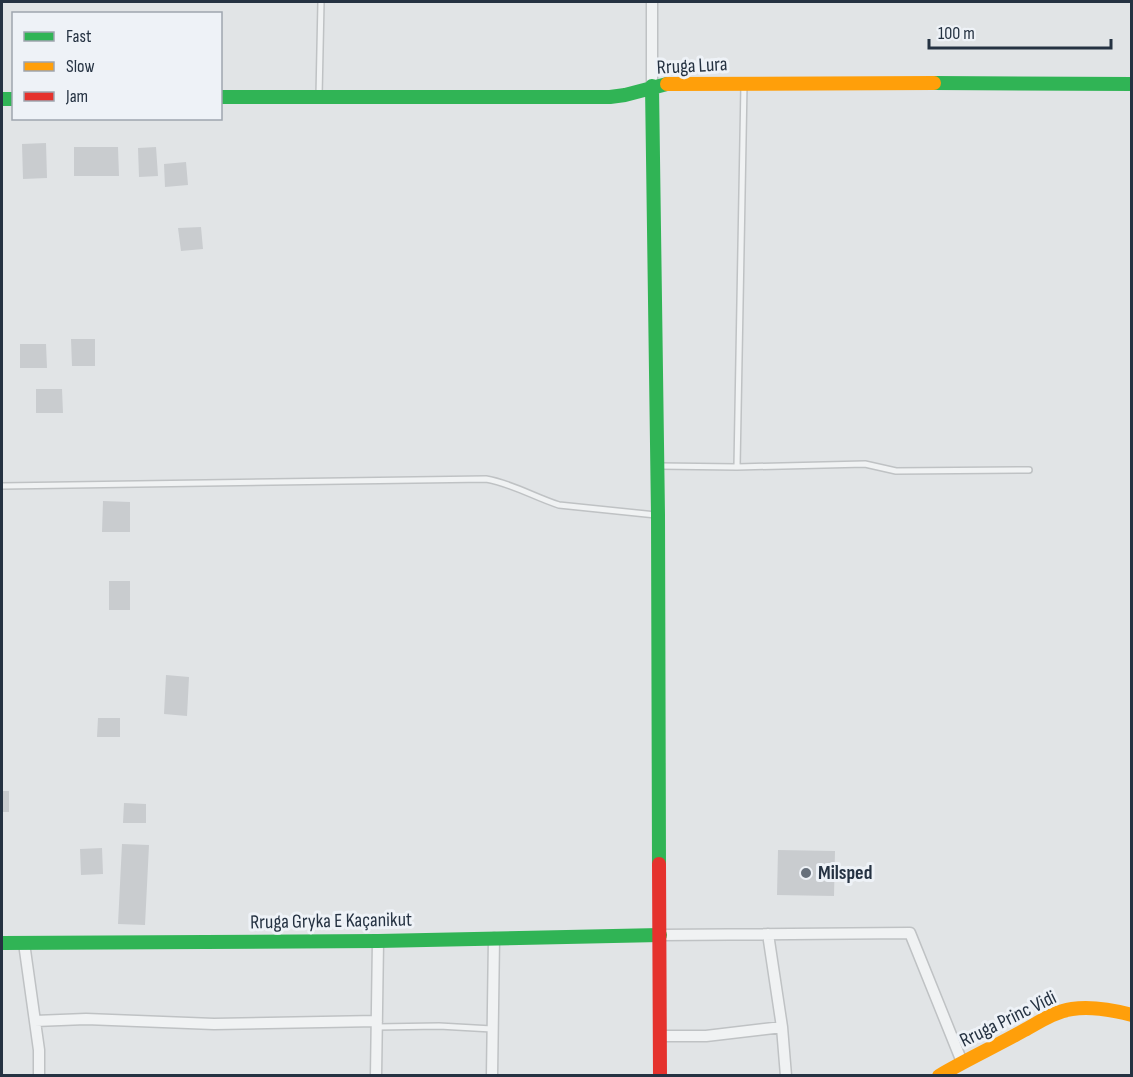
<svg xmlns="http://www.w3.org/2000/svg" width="1133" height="1077" viewBox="0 0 1133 1077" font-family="'Sofia Sans Condensed',sans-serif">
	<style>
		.building { fill: #c9cccf }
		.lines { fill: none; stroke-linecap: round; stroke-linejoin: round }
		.lane-casing { stroke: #bfc2c4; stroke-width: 8 }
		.street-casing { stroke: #bfc2c4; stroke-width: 13 }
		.lane { stroke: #f0f2f3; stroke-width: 5 }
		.street { stroke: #f0f2f3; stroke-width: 10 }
		.fast { stroke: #30b455; stroke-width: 14 }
		.slow { stroke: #ff9f0a; stroke-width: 14 }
		.jam { stroke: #e5322d; stroke-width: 14 }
		.poi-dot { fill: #67707b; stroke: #eef2f7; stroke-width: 2 }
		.labels { text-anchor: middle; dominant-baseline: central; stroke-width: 6; stroke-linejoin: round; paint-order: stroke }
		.street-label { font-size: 20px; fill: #253242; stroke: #eef2f7 }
		.poi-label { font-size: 20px; font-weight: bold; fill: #253242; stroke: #eef2f7; text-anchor: start }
	</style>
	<rect width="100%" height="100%" fill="#e1e4e6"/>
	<path class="building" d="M 46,143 L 47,178 L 23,179 L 22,144 Z
		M 74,147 L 118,147 L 119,176 L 74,176 Z
		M 156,147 L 158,176 L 139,177 L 138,148 Z
		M 186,162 L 188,185 L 165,187 L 164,164 Z
		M 201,227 L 203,249 L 181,251 L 178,228 Z
		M 71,339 L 95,339 L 95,366 L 72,366 Z
		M 20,344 L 46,344 L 47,368 L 20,368 Z
		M 36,389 L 62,389 L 63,413 L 36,413 Z
		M 103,501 L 130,502 L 130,532 L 102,532 Z
		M 109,581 L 130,581 L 130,610 L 109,610 Z
		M 166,675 L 189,677 L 187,716 L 164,714 Z
		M 98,718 L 120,718 L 120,737 L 97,737 Z
		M 2,791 L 9,791 L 9,812 L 2,812 Z
		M 124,803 L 146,804 L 146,823 L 123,823 Z
		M 122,844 L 149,845 L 145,925 L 118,924 Z
		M 102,848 L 103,874 L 81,875 L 80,849 Z
		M 778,850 L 835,851 L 834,896 L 777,895 Z"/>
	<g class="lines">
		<defs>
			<path id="lane" d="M 319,96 L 321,2
				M 659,466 L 737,467 L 865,464 L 896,471 L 1029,470
				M 737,467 L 744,84
				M 2,486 L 486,479 C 511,483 534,497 559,505 L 656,515
				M 377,1027 L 439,1026 L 492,1029"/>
			<path id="street" d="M 652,2 L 652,86
				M 768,934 L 782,1027 L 786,1076
				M 660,935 L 910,933 L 962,1062
				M 24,943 L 39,1050 L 39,1076
				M 35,1021 L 86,1019 L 214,1024 L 377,1021
				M 661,1036 L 706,1036 L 782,1027
				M 376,1076 L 378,941
				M 492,1076 L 494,938"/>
		</defs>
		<use href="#lane" class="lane-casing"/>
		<use href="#street" class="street-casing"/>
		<use href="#lane" class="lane"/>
		<use href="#street" class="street"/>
		<path class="fast" d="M 934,83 L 1132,84
			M 652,86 L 658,515 L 659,864
			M 220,97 L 610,97 L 625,95 L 667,84
			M 2,99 L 14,99
			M 2,943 L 378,941 L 660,935"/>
		<path class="slow" d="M 667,84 L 934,83
			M 939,1076 C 966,1060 994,1047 1021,1032 C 1038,1023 1053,1012 1072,1009 C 1092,1006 1113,1010 1132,1015"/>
		<path class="jam" d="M 659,864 L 660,1076"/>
	</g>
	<circle class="poi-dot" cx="806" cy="873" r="6"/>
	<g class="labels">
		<g class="street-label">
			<text transform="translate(692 66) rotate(-3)">Rruga Lura</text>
			<text transform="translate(331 921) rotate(-1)">Rruga Gryka E Kaçanikut</text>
			<text transform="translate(1008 1019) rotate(-26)">Rruga Princ Vidi</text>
		</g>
		<g class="poi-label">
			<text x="818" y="873">Milsped</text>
		</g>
	</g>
	<rect width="1133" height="1077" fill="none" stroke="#253242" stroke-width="6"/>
	<rect x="12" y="12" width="210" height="108" fill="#eef2f7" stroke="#9ea5af" stroke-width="1.5"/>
	<rect x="24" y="32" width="30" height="9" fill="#30b455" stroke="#9ea5af" stroke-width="1.5"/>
	<text x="66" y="42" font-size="18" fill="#253242">Fast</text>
	<rect x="24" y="62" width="30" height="9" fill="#ff9f0a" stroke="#9ea5af" stroke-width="1.5"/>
	<text x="66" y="72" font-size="18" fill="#253242">Slow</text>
	<rect x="24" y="92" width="30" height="9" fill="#e5322d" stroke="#9ea5af" stroke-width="1.5"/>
	<text x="66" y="102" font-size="18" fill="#253242">Jam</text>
	<path d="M929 39v9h182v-9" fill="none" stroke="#253242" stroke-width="3"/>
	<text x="938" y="39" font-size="18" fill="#253242" stroke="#eef2f7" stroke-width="4.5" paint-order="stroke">100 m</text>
</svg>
